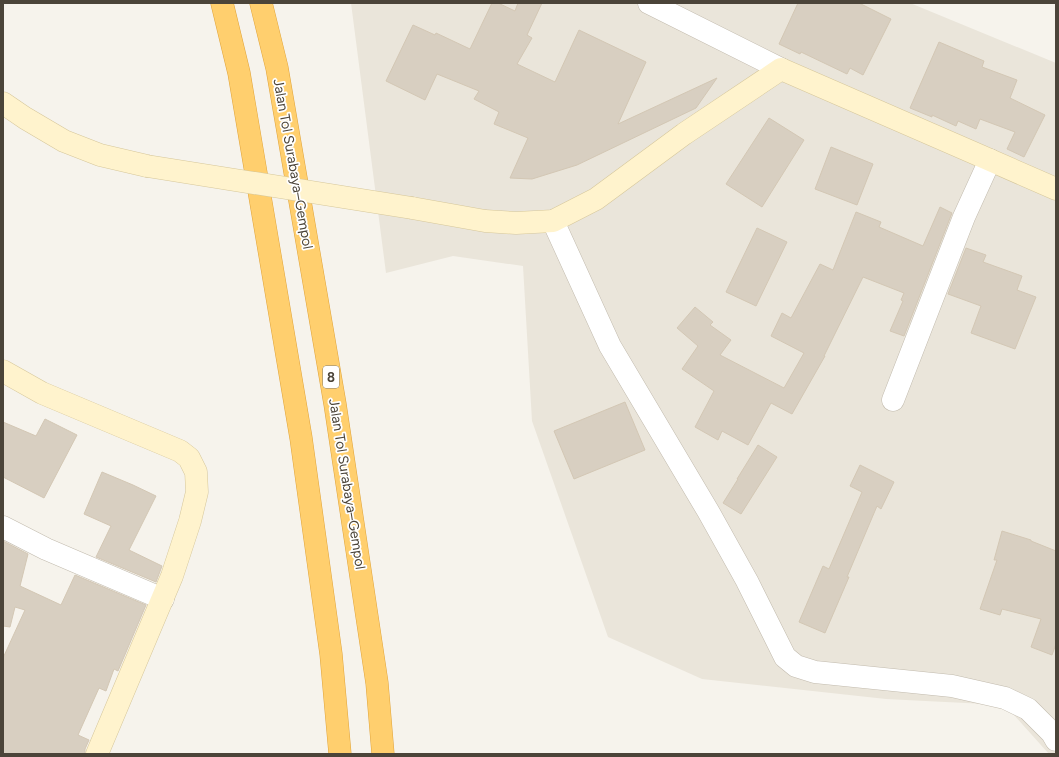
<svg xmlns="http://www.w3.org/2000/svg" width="1059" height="757" viewBox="0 0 1059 757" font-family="Figtree,sans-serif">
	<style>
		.residential { fill: #eae5da }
		.building { fill: #d8cfc1; stroke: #d3c7b4 }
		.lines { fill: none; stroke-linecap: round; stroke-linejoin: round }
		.street-casing { stroke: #c2bbae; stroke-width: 23 }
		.secondary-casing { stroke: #d6c79b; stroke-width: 23 }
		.highway-casing { stroke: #e0a43c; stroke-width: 23 }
		.street { stroke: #fff; stroke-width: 22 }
		.secondary { stroke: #fff3cd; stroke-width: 22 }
		.highway { stroke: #ffcf6e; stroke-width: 22 }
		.secondary-bridge-casing { stroke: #d6c79b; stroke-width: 23; stroke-linecap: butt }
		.secondary-bridge { stroke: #fff3cd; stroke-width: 22 }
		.labels { text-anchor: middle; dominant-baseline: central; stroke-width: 3.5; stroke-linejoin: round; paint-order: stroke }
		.shield { fill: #fff; stroke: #817c74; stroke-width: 1 }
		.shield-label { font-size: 13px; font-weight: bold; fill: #4b4439 }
		.street-label { font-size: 14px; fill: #4b4439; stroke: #fff }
	</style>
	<rect width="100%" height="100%" fill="#f6f3ec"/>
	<path class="residential" d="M 351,3 L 910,3 L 1056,63 L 1056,754 L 1049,754 L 1005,705 L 886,699 L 702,679 L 608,637 L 532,421 L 523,266 L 453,256 L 386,273 Z"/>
	<path class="building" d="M 492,3 L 498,3 L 515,11 L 518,3 L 542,3 L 527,35 L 532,38 L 517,64 L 555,82 L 579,30 L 646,62 L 618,124 L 717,78 L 696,108 L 577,165 L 532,179 L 510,178 L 528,138 L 494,124 L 499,112 L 474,99 L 479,91 L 437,74 L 425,100 L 386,81 L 413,25 L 435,35 L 436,33 L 470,49 Z
		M 798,3 L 859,3 L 891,19 L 863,75 L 850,68 L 847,74 L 801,52 L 800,54 L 779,44 Z
		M 939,42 L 984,61 L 982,67 L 1017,80 L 1010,98 L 1045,115 L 1024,157 L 1007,149 L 1015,132 L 980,119 L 976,129 L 958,121 L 956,126 L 932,115 L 932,117 L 910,108 Z
		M 769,118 L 804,140 L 762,207 L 726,184 Z
		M 831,147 L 873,164 L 857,205 L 815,189 Z
		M 940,207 L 952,213 L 904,336 L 890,331 L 903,301 L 901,300 L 904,293 L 863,277 L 824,356 L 825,356 L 792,414 L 771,403 L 748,445 L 722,431 L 718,440 L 695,427 L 714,391 L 682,369 L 698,346 L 677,328 L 695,307 L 713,322 L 710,325 L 731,340 L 720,355 L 784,388 L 804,353 L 771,336 L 782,313 L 791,318 L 820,264 L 833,270 L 856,212 L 881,222 L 879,227 L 923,246 Z
		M 757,228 L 787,242 L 756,306 L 726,292 Z
		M 966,248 L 986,255 L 983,262 L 1022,276 L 1017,290 L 1036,297 L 1015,349 L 971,333 L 981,306 L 948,294 Z
		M 625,402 L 645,450 L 574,479 L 554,431 Z
		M 45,419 L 77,435 L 44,498 L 3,477 L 3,422 L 36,436 Z
		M 758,445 L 777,457 L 741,514 L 723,503 L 738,479 L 737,479 Z
		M 860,465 L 894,482 L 881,509 L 877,506 L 847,577 L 849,577 L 825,633 L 799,622 L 823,566 L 829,569 L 862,492 L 850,486 Z
		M 102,472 L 133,485 L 156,496 L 129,550 L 162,566 L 156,582 L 96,557 L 111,526 L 84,514 Z
		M 1002,531 L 1031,540 L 1031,541 L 1056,551 L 1056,644 L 1052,655 L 1031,647 L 1041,619 L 1002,609 L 1000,615 L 980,609 L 997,560 L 994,560 Z
		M 3,541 L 28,554 L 20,586 L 61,605 L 75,575 L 146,605 L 118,671 L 114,669 L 106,691 L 99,688 L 78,735 L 89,740 L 85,749 L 85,754 L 3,754 L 3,658 L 25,610 L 15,607 L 10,627 L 3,626 Z"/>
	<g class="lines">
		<defs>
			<path id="street" d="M 649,3 L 781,69
				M 553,221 L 610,346 L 708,511 L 747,581 L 785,657 L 796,666 L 815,672 L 952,686 L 1005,698 L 1028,709 L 1052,733 L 1056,740
				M 893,400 L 964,217 L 990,160
				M 3,527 L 46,549 L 163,599"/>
			<path id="secondary" d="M 3,103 L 25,118 L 64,141 L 100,155 L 147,166
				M 412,208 L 485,221 L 516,223 L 553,221 L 596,199 L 684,134 L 781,69 L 974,153 L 1056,189
				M 3,371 L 42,393 L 180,451 L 189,458 L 196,472 L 197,492 L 190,521 L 172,576 L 97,754"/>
			<path id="highway" d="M 222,3 L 239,73 L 301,438 L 331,654 L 340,754
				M 261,3 L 277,68 L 335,404 L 377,683 L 383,754"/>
		</defs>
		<use href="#street" class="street-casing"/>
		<use href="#secondary" class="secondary-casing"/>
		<use href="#highway" class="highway-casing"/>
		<use href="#street" class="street"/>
		<use href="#secondary" class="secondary"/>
		<use href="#highway" class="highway"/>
		<defs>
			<path id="secondary-bridge" d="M 147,166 L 412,208"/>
		</defs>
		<use href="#secondary-bridge" class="secondary-bridge-casing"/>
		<use href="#secondary-bridge" class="secondary-bridge"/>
	</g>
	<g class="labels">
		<rect class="shield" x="323" y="366" width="16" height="22" rx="3"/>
		<g class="shield-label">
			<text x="331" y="377">8</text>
		</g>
		<g class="street-label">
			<text transform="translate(293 164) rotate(80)">Jalan Tol Surabaya–Gempol</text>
			<text transform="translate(347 484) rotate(81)">Jalan Tol Surabaya–Gempol</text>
		</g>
	</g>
	<rect width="1059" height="757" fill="none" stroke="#4b4439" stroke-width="8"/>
</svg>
